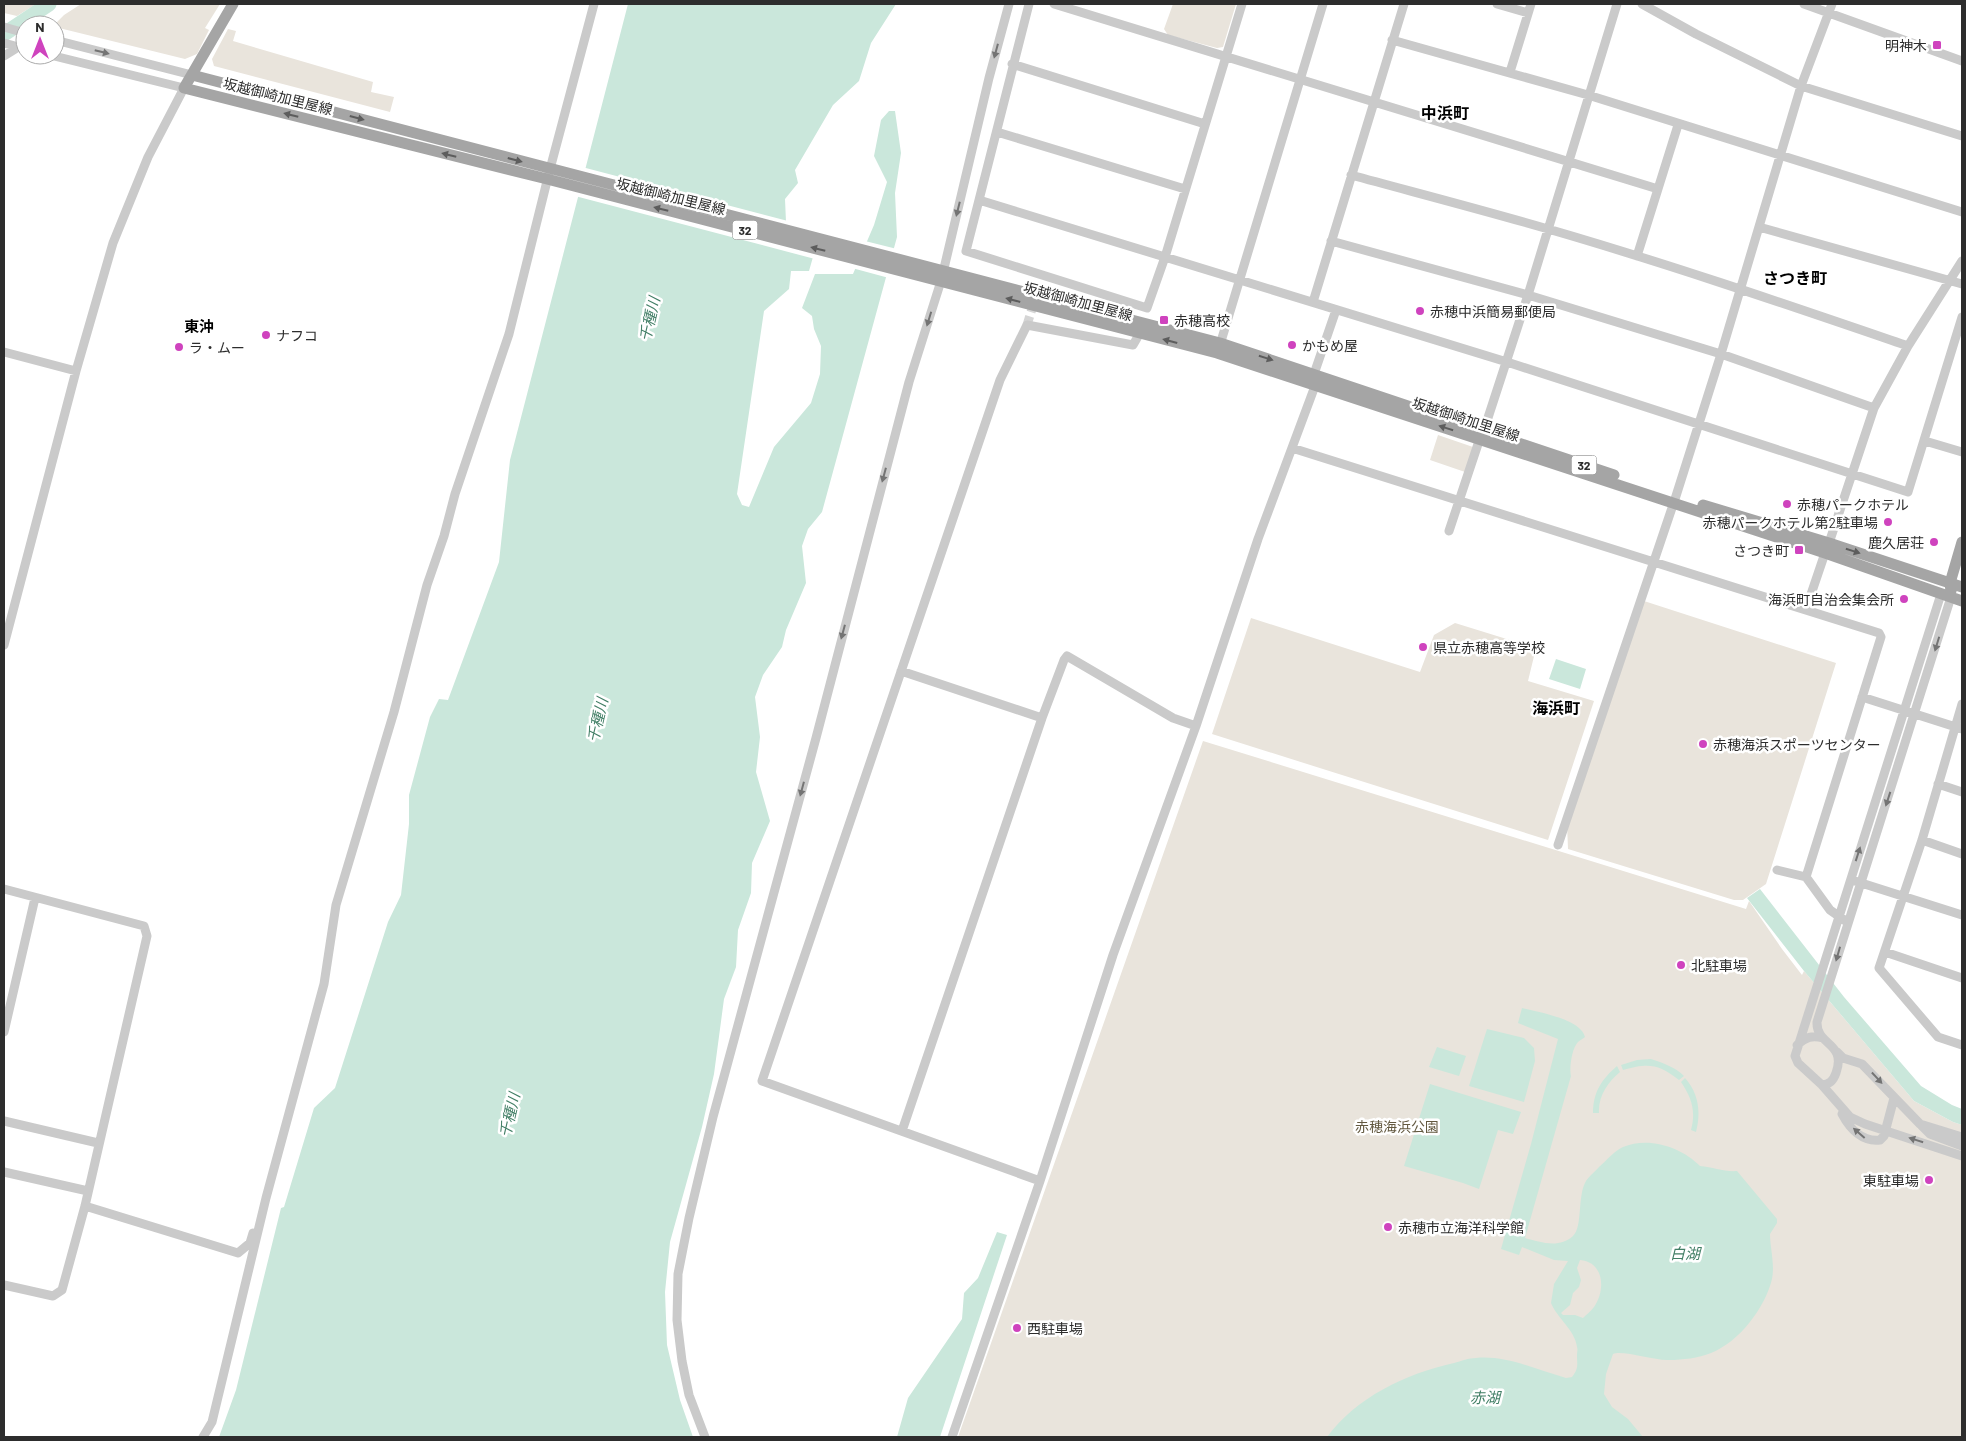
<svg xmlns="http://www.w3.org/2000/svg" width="1966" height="1441" viewBox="0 0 1966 1441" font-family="Barlow,'Noto Sans JP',sans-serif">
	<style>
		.green { fill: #e9e4dc }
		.water { fill: #cae7db; fill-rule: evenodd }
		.pier { fill: #fff }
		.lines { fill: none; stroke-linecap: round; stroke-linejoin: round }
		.river { stroke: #cae7db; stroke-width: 15 }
		.minor-tunnel { stroke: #d5d5d5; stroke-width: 9; stroke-dasharray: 9 4.5; stroke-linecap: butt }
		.minor { stroke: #cacaca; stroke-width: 9 }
		.major { stroke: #a5a5a5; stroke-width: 11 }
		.oneway { fill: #747474 }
		.oneway2 { fill: #5d5d5d }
		.poi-dot { fill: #cf43be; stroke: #fff; stroke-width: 2 }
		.labels { text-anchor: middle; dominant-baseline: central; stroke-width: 5; stroke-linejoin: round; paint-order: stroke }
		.shield { fill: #fff; stroke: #6c6c6c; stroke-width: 1 }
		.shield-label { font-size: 12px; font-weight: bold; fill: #2d2d2d }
		.poi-label { font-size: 14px; fill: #2d2d2d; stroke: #fff; text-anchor: start }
		.street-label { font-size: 14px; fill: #2d2d2d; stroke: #fff }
		.park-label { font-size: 14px; fill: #635940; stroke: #fff }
		.water-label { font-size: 15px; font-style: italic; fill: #427f66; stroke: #fff }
		.neighbourhood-label { font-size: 15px; font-weight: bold; fill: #000; stroke: #fff }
		.quarter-label { font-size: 16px; font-weight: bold; fill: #000; stroke: #fff }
	</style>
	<rect width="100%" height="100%" fill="#fff"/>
	<path class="green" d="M 4,4 L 36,4 L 17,16 L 4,13 Z
		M 81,4 L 220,4 L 205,28 L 209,30 L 197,54 L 185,59 L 55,27 L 54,25 L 64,15 Z
		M 1173,4 L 1236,4 L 1223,47 L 1217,48 L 1168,35 L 1164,29 Z
		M 228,29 L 236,31 L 233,41 L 373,82 L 371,92 L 394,97 L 390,112 L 214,66 L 212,59 Z
		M 1438,435 L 1473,447 L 1465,472 L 1430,460 Z
		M 1644,601 L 1836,663 L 1766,884 L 1743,900 L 1734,900 L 1568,849 L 1567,824 Z
		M 1251,618 L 1420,672 L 1434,635 L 1455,623 L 1536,648 L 1528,681 L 1594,701 L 1548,840 L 1212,734 Z
		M 1203,741 L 1746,909 L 1749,901 L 1782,949 L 1802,975 L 1804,971 L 1914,1101 L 1953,1122 L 1962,1125 L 1962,1437 L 958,1437 Z"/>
	<path class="water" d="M 628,4 L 896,4 L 871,43 L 859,81 L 833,105 L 795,170 L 798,183 L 785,199 L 786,222 L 815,250 L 809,271 L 791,271 L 789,289 L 764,311 L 737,494 L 742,505 L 749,507 L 774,447 L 811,403 L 820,374 L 821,346 L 814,329 L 812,316 L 802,308 L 815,274 L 853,274 L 874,225 L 887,182 L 874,156 L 881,120 L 889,111 L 895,111 L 901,153 L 895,193 L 897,237 L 822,512 L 808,529 L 802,546 L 806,583 L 786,630 L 782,647 L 763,675 L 755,697 L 760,737 L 756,772 L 770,821 L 752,863 L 751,893 L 738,930 L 736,967 L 724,999 L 714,1074 L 702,1127 L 670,1242 L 665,1292 L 667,1345 L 680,1400 L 693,1437 L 219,1437 L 236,1390 L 281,1208 L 284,1207 L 314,1108 L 335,1088 L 388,922 L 401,895 L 409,824 L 409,795 L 430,717 L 439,699 L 448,700 L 499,562 L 510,460 Z
		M 1556,659 L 1586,669 L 1580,689 L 1549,679 Z
		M 1760,889 L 1844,997 L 1921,1086 L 1952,1105 L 1962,1109 L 1962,1125 L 1953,1122 L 1914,1101 L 1804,971 L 1747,898 Z
		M 1522,1008 C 1538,1012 1581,1019 1585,1037 C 1583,1039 1580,1040 1578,1042 C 1572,1048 1569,1068 1571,1076 L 1525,1238 C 1540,1242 1559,1249 1573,1236 C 1583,1227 1577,1196 1586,1181 C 1589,1176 1595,1172 1599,1167 C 1606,1161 1614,1151 1623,1147 C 1648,1136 1682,1147 1700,1166 C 1713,1167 1724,1172 1737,1171 L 1777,1219 L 1777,1223 L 1770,1234 C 1770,1248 1775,1264 1772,1279 C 1765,1308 1739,1342 1711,1353 C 1698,1358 1683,1360 1669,1360 C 1655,1361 1623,1350 1613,1354 L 1606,1374 L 1604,1394 L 1612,1407 L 1628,1419 L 1643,1437 L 1327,1437 C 1357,1397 1405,1374 1454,1363 C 1461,1361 1469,1358 1476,1358 C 1506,1355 1538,1370 1566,1378 L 1572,1377 C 1579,1368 1577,1365 1577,1355 C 1577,1352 1578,1350 1577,1347 C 1575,1330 1557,1318 1551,1303 L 1554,1284 L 1568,1261 L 1554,1260 L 1522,1247 L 1519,1255 L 1501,1249 L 1531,1144 L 1558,1039 L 1518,1023 ZM 1580,1260 C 1604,1262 1606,1290 1594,1307 C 1591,1311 1586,1315 1583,1318 L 1575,1315 L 1563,1315 L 1561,1313 L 1570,1305 L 1573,1293 L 1579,1287 L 1581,1280 L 1577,1268 Z
		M 1487,1029 L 1524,1038 L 1534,1048 L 1535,1061 L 1524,1102 L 1469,1086 Z
		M 1437,1047 L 1466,1056 L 1459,1076 L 1429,1067 Z
		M 1651,1059 C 1663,1063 1675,1067 1684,1076 L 1679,1080 C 1658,1064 1649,1063 1623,1070 L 1621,1065 L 1637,1060 Z
		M 1617,1066 L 1620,1072 C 1608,1082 1598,1096 1599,1113 L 1593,1113 C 1593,1092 1602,1079 1617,1066 Z
		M 1685,1078 C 1699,1094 1701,1112 1696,1132 L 1691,1130 C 1696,1112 1692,1098 1681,1082 Z
		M 1430,1084 L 1521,1112 L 1513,1134 L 1498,1130 L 1479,1189 L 1463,1183 L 1404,1166 Z
		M 997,1232 L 1007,1235 L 940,1437 L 897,1437 L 908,1398 L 962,1319 L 964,1293 L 978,1278 Z"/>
	<path class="pier" d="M 582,167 L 788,221 L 817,249 L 815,259 L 575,196 Z
		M 865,241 L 897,249 L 889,278 L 852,268 Z"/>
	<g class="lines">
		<path class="river" d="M 4,34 L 49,4"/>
		<path class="minor-tunnel" d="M 1027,325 L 1040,283"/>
		<path class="minor" d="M 1029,4 L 966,251 L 1147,308 L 1165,257 L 1242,4
			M 1054,4 L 1658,189
			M 1497,4 L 1528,13
			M 1642,4 L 1696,34 L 1801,86 L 1962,136
			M 1804,4 L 1962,61
			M 4,27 L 25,33
			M 55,40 L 192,75
			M 1392,40 L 1588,95 L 1962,212
			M 4,43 L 22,48
			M 4,56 L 25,43
			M 1012,64 L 1205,124
			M 1510,72 L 1531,4
			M 997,132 L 1185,189
			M 1351,175 C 1417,193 1483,210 1548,229 C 1669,264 1788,305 1908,346
			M 979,200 L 1507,362 L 1908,492 L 1962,317
			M 1759,227 L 1962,284
			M 1331,241 L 1528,295 L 1721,354 L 1874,408
			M 1637,256 L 1678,125
			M 1313,302 L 1404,4
			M 1219,348 L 1323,4
			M 4,352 L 76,371
			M 1484,430 L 1528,295 L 1617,4
			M 1925,441 L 1962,452
			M 1292,448 L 1879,633 L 1881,637 L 1806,877 L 1830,910 L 1847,922
			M 1449,531 L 1480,438
			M 1829,543 L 1874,408 L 1908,346 L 1962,261
			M 1941,594 L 1795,1056 L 1798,1063 L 1822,1085 L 1850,1117 L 1865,1124 L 1962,1156
			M 1806,609 L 1825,553
			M 4,645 L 76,371 L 113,243 L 148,157 L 184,88 L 50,55
			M 901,671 L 1042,718
			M 1862,697 L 1962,729
			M 1962,704 L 1922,840 L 1879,968 L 1938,1037 L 1962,1045
			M 1938,784 L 1962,792
			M 1922,840 L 1962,854
			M 1558,845 L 1676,496 L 1721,354 L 1801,86 L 1832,4
			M 1777,870 L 1806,877
			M 1855,881 L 1962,915
			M 4,889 L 144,926 L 147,936 L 85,1206 L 62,1290 L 53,1296 L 4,1285
			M 1885,952 L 1962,978
			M 4,1032 L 35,898
			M 1797,1045 C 1806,1037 1812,1035 1823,1038
			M 1837,1052 L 1843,1058 L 1862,1064 L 1920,1124 L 1962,1137
			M 1822,1085 C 1830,1084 1833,1081 1836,1073 C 1847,1042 1816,1046 1817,1022 L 1951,597
			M 1842,1114 C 1850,1129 1862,1142 1880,1140 L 1884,1136 L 1894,1098
			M 4,1121 L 98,1143
			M 1921,1125 L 1930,1134 L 1962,1146
			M 902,1131 L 1042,718 L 1064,660 L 1067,656 L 1173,718 L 1196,726
			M 4,1172 L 88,1191
			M 1040,1181 L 762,1081 L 1000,380 L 1027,325 L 1133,345 L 1140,333
			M 85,1206 L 238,1253 L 250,1243 L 253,1233
			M 203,1437 L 212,1422 L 266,1198 L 324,984 L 336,905 L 394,712 L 427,585 L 444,536 L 455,494 L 509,334 L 550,169 L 594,4
			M 705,1437 L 689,1395 L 682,1361 L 677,1320 L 678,1274 L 689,1218 L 713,1117 L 816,738 L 909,382 L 941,281 L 989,78 L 1009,4
			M 952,1437 L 1040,1181 L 1113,955 L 1196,726 L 1258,539 L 1315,386 L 1314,374 L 1336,310"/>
		<path class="major" d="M 233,4 L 184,88 L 547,179 L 1217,353 L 1825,553 L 1962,601
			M 192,75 L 1220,343 L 1614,475
			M 1703,505 L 1829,543 L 1962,587
			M 1951,591 L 1950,583 L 1962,542"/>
	</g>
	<defs><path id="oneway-solid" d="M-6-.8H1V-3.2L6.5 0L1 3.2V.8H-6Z" transform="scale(1.25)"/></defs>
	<g class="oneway">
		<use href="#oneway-solid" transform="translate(996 51) rotate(105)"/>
		<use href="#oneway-solid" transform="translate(102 52) rotate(14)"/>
		<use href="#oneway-solid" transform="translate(958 209) rotate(104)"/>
		<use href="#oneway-solid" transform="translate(929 319) rotate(107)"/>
		<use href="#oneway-solid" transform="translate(884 475) rotate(105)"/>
		<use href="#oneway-solid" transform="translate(843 632) rotate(105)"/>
		<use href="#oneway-solid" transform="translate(1937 644) rotate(107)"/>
		<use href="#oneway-solid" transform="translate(802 789) rotate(105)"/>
		<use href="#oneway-solid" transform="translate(1888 799) rotate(108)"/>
		<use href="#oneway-solid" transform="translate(1858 854) rotate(-72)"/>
		<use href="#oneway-solid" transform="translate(1838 954) rotate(106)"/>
		<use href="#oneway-solid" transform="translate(1877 1078) rotate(47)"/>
		<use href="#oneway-solid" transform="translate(1859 1133) rotate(-139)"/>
		<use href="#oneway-solid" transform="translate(1916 1140) rotate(-162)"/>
	</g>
	<g class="oneway2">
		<use href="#oneway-solid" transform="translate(291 115) rotate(-166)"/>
		<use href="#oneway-solid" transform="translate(357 118) rotate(15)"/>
		<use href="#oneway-solid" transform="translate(449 155) rotate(-166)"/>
		<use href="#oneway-solid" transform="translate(515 160) rotate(15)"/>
		<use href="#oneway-solid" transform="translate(661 209) rotate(-166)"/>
		<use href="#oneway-solid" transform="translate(818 249) rotate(-166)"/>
		<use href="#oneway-solid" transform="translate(1013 300) rotate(-165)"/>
		<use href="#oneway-solid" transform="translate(1170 341) rotate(-165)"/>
		<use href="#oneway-solid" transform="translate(1266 358) rotate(18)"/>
		<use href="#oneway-solid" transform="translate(1446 428) rotate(-162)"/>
		<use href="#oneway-solid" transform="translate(1853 551) rotate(18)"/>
	</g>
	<g class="poi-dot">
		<rect x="1932" y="40" width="10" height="10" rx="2.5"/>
		<circle cx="1420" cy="311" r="5"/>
		<rect x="1159" y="315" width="10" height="10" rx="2.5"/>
		<circle cx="266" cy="335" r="5"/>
		<circle cx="1292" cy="345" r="5"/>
		<circle cx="179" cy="347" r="5"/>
		<circle cx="1787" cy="504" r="5"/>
		<circle cx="1888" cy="522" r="5"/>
		<circle cx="1934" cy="542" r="5"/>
		<rect x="1794" y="545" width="10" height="10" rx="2.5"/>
		<circle cx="1904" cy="599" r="5"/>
		<circle cx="1423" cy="647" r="5"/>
		<circle cx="1703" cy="744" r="5"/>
		<circle cx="1681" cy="965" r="5"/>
		<circle cx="1929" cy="1180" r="5"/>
		<circle cx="1388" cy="1227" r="5"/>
		<circle cx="1017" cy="1328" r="5"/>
	</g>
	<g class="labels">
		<g class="shield">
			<rect x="732.5" y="220.5" width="25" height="19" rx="4"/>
			<rect x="1571.5" y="455.5" width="25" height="19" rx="4"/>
		</g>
		<g class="shield-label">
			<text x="745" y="230">32</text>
			<text x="1584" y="465">32</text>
		</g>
		<g class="poi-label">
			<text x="1927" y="45" text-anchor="end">明神木</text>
			<text x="1430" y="311">赤穂中浜簡易郵便局</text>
			<text x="1174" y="320">赤穂高校</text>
			<text x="276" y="335">ナフコ</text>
			<text x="1302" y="345">かもめ屋</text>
			<text x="189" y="347">ラ・ムー</text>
			<text x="1797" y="504">赤穂パークホテル</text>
			<text x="1878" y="522" text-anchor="end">赤穂パークホテル第2駐車場</text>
			<text x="1924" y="542" text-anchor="end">鹿久居荘</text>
			<text x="1789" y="550" text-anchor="end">さつき町</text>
			<text x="1894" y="599" text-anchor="end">海浜町自治会集会所</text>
			<text x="1433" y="647">県立赤穂高等学校</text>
			<text x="1713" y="744">赤穂海浜スポーツセンター</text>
			<text x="1691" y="965">北駐車場</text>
			<text x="1919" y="1180" text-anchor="end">東駐車場</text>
			<text x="1398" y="1227">赤穂市立海洋科学館</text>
			<text x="1027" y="1328">西駐車場</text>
		</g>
		<g class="street-label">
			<text transform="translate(278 96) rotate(14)">坂越御崎加里屋線</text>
			<text transform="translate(671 196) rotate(14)">坂越御崎加里屋線</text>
			<text transform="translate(1078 301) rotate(15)">坂越御崎加里屋線</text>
			<text transform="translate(1466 419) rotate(18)">坂越御崎加里屋線</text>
		</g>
		<g class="park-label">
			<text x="1397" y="1126">赤穂海浜公園</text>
		</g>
		<g class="water-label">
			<text transform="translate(649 319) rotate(-77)">千種川</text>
			<text transform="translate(597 720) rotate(-77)">千種川</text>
			<text transform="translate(509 1115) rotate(-77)">千種川</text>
			<text x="1685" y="1253">白湖</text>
			<text x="1485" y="1397">赤湖</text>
		</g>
		<g class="neighbourhood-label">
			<text x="199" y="326">東沖</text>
		</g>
		<g class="quarter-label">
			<text x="1445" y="112">中浜町</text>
			<text x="1795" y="277">さつき町</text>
			<text x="1556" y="707">海浜町</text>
		</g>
	</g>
	<rect width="1966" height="1441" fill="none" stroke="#2d2d2d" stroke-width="10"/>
	<g transform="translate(40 40)"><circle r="24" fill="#ffffff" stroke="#ababab"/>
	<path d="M0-4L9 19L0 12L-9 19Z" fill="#cf43be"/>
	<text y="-8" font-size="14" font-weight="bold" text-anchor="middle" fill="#2d2d2d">N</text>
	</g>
</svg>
